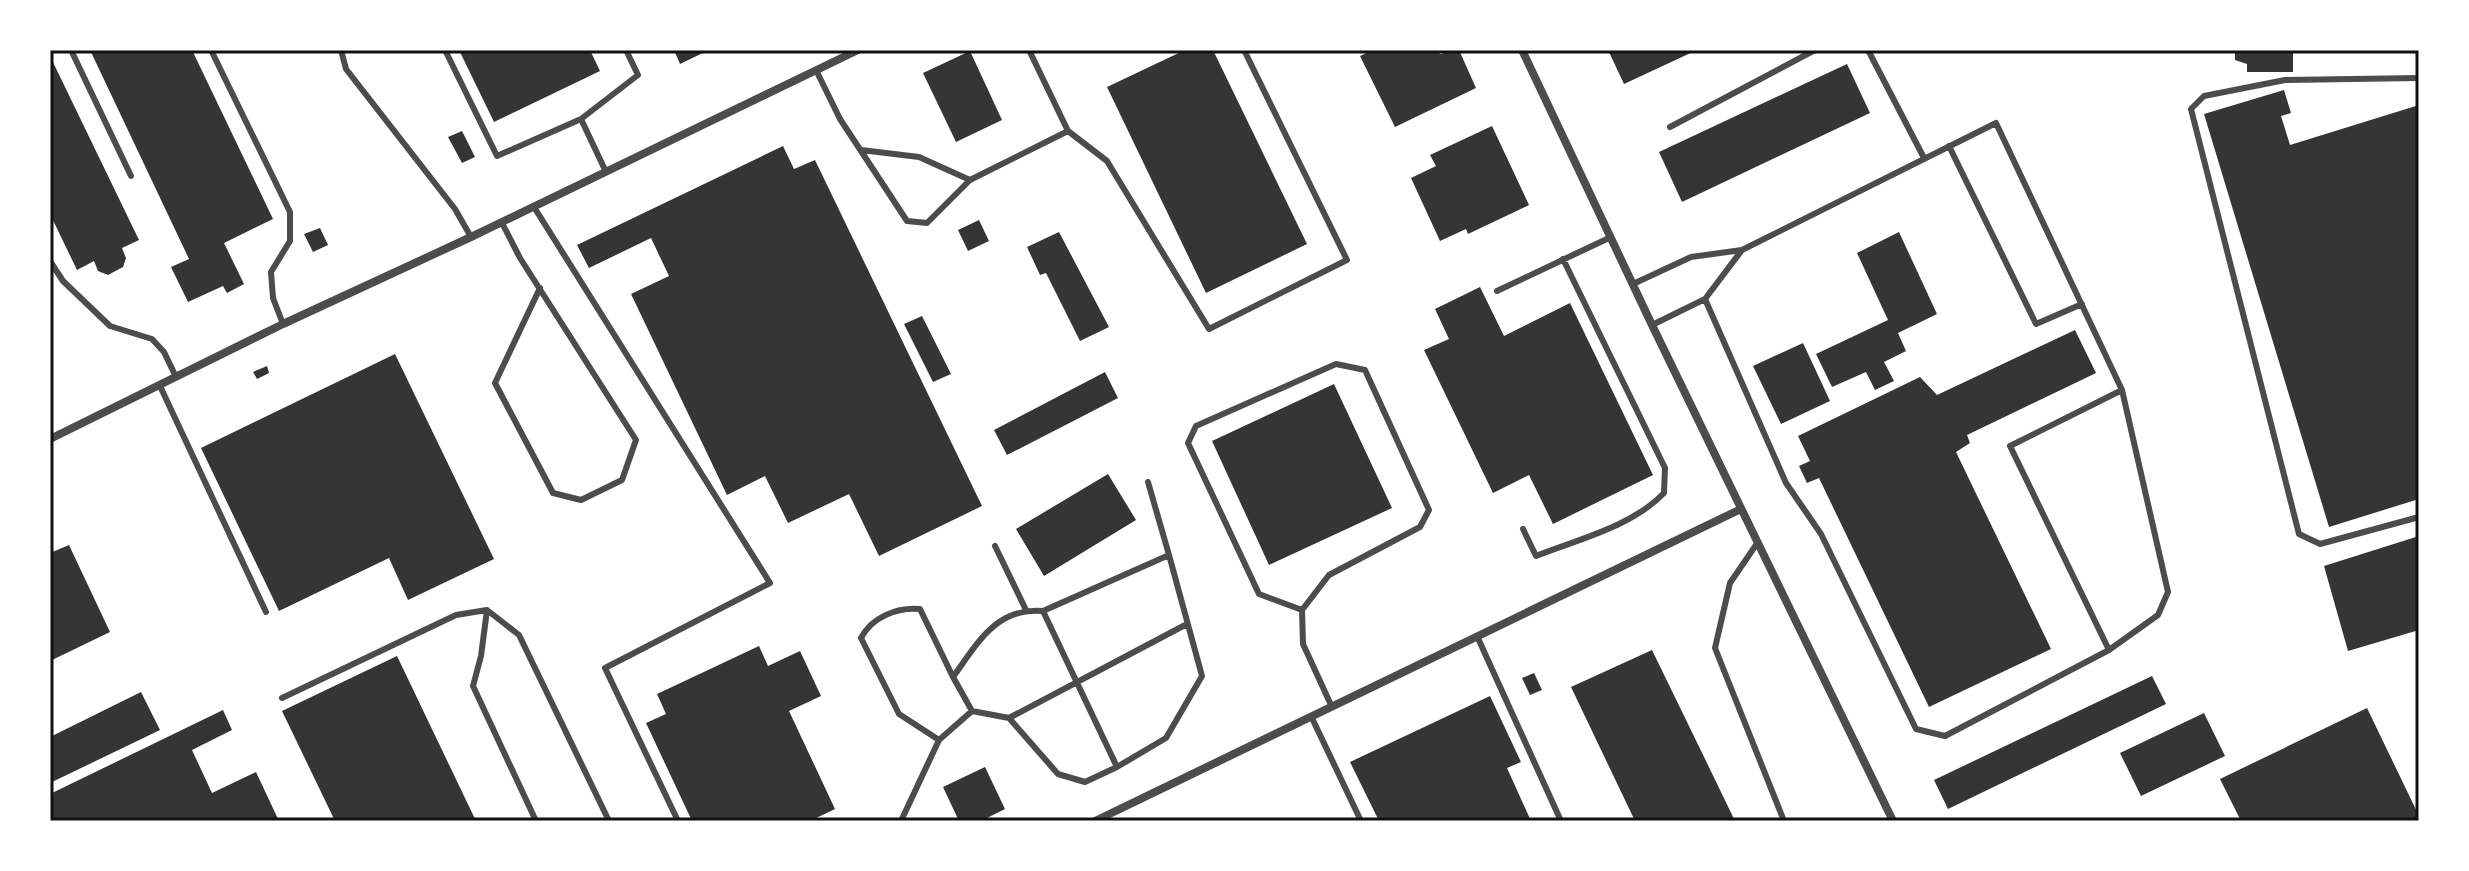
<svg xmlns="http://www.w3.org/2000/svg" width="2469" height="871" viewBox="0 0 2469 871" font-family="Signika,sans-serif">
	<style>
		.building { fill: #353535 }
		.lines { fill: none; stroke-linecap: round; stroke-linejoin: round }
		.service { stroke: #4c4c4c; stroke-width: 6 }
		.minor { stroke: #4c4c4c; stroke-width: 8 }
		.neatline { fill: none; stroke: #111; stroke-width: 3 }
	</style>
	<rect width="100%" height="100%" fill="#fff"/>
	<path class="building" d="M 90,50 L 192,50 L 273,219 L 224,243 L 244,284 L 227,293 L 223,286 L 188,302 L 171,267 L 189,259 Z
		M 459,50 L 590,50 L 600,71 L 494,122 Z
		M 674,50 L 709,50 L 680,64 Z
		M 1185,50 L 1213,50 L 1307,244 L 1206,293 L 1107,87 Z
		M 1373,50 L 1438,50 L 1440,54 L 1459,50 L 1476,88 L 1395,127 L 1360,56 Z
		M 1608,50 L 1697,50 L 1624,84 Z
		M 2235,50 L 2293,50 L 2293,72 L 2247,72 L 2247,64 L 2235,60 Z
		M 970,51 L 1002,120 L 956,142 L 923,73 Z
		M 50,56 L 139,240 L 122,248 L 126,258 L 123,267 L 108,275 L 98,271 L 94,261 L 77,270 L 50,214 Z
		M 1847,64 L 1870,113 L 1682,202 L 1659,152 Z
		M 2284,90 L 2291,113 L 2281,116 L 2290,145 L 2419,105 L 2419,499 L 2329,527 L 2204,114 Z
		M 1492,126 L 1529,205 L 1468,234 L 1466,229 L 1440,241 L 1411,178 L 1436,166 L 1430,155 Z
		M 462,131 L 475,157 L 462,163 L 448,137 Z
		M 783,146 L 794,169 L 815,160 L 982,506 L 879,556 L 849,494 L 788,523 L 765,476 L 727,495 L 631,294 L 669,276 L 651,238 L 589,268 L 577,245 Z
		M 979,220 L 989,241 L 968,251 L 958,230 Z
		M 320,228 L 328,245 L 313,252 L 304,234 Z
		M 1059,232 L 1109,327 L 1080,341 L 1046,273 L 1040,275 L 1027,247 Z
		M 1899,232 L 1937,314 L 1898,333 L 1906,351 L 1884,362 L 1894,381 L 1875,390 L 1866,372 L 1832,387 L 1816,354 L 1888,320 L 1857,253 Z
		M 1480,287 L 1504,336 L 1570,303 L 1653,475 L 1553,524 L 1529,475 L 1493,493 L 1424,350 L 1449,339 L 1435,309 Z
		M 922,316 L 951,374 L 933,382 L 904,324 Z
		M 2075,330 L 2096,373 L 1967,435 L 1970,443 L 1956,452 L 2051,649 L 1929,707 L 1819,478 L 1807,483 L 1799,466 L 1810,461 L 1798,436 L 1920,377 L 1937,395 Z
		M 1803,343 L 1830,401 L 1781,424 L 1753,366 Z
		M 395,354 L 494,559 L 408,600 L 389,558 L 279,611 L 201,448 Z
		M 267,366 L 269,373 L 257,379 L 253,372 Z
		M 1105,372 L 1118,398 L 1007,455 L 994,430 Z
		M 1334,384 L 1392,508 L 1269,565 L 1212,441 Z
		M 1108,474 L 1136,520 L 1044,576 L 1016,529 Z
		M 2419,536 L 2419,630 L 2348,651 L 2324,566 Z
		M 69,545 L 110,632 L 50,661 L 50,553 Z
		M 759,646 L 768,666 L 800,651 L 821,696 L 789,711 L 835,809 L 810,821 L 692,821 L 646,723 L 666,714 L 657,694 Z
		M 1652,650 L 1706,761 L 1735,821 L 1635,821 L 1571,687 Z
		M 397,656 L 476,821 L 335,821 L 282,711 Z
		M 1534,673 L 1542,690 L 1530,695 L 1522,678 Z
		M 2152,676 L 2166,704 L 1948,809 L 1934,780 Z
		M 141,692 L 160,730 L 50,783 L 50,737 Z
		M 1490,696 L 1521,762 L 1507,768 L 1531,821 L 1379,821 L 1350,762 Z
		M 2367,708 L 2419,816 L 2419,821 L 2241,821 L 2220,779 Z
		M 223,710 L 232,730 L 192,750 L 212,793 L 256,772 L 279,821 L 50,821 L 50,794 Z
		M 2204,713 L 2225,756 L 2141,796 L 2120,753 Z
		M 985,767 L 1005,809 L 981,821 L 959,821 L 943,787 Z"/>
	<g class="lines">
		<path class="service" d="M 71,50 L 131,176
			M 211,50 L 290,212 L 290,241 L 271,272 L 273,298 L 283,324
			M 341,50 L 346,69 L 455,209 L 471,237
			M 445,50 L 497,156 L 581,119 L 638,75 L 626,50
			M 1029,50 L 1068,131 L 1107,161 L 1209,329 L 1347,260 L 1244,50
			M 1868,50 L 1924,158
			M 816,70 L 840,119 L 907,221 L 927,223 L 970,180
			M 2419,78 L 2285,80 L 2204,96 L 2191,109 L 2299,534 L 2320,544 L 2419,517
			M 581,119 L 606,172
			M 1670,127 L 1815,50
			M 1949,146 L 2036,324 L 2082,304
			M 861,150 L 919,157 L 970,180 L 1068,131
			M 534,207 L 770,583 L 605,668 L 678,821
			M 502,223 L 520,258 L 636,440 L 622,480 L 581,500 L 553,493 L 495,383 L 540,288
			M 50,261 L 63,281 L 110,326 L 152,339 L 164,352 L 176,377
			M 1633,284 L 1691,257 L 1742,250 L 1996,123 L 2122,390 L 2168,592 L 2158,615 L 2109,650 L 1945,736 L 1916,729 L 1821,534 L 1786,483 L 1705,299
			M 1497,291 L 1611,237
			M 1652,325 L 1705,299 L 1742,250
			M 160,386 L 266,612
			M 1148,482 L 1169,555
			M 1523,529 L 1536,556 C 1579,539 1631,527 1664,493 L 1665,468 L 1563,259
			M 1758,542 L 1730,583 L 1715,648 L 1784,821
			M 995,546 L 1026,610
			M 1169,555 L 1202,676 L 1166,738 L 1117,767 L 1085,782 L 1058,774 L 1009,718 L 972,711 L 953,677 C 977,644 996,607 1043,611 Z
			M 487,610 L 481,656 L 473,686 L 536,821
			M 1302,610 L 1259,594 L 1188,443 L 1196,426 L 1336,364 L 1365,370 L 1429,510 L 1420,527 L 1329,575 L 1302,610 L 1303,644 L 1331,705
			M 1043,611 L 1117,767
			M 1477,636 L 1561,821
			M 2109,650 L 2010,446 L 2122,390
			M 282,698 L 456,615 L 487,610 L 519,635 L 609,821
			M 1311,716 L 1361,821
			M 1009,718 L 1187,624
			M 939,740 L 899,714 L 861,638 C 872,617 897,607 920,609 L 953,677
			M 901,821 L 939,740 L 972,711"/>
		<path class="minor" d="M 1522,50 L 1652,325 L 1893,821
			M 50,439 L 283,324 L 471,237 L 858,50
			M 1095,821 L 1741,509"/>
	</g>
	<rect width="2469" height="871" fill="none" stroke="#ffffff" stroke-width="104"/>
	<rect x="52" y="52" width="2365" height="767" class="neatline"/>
</svg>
